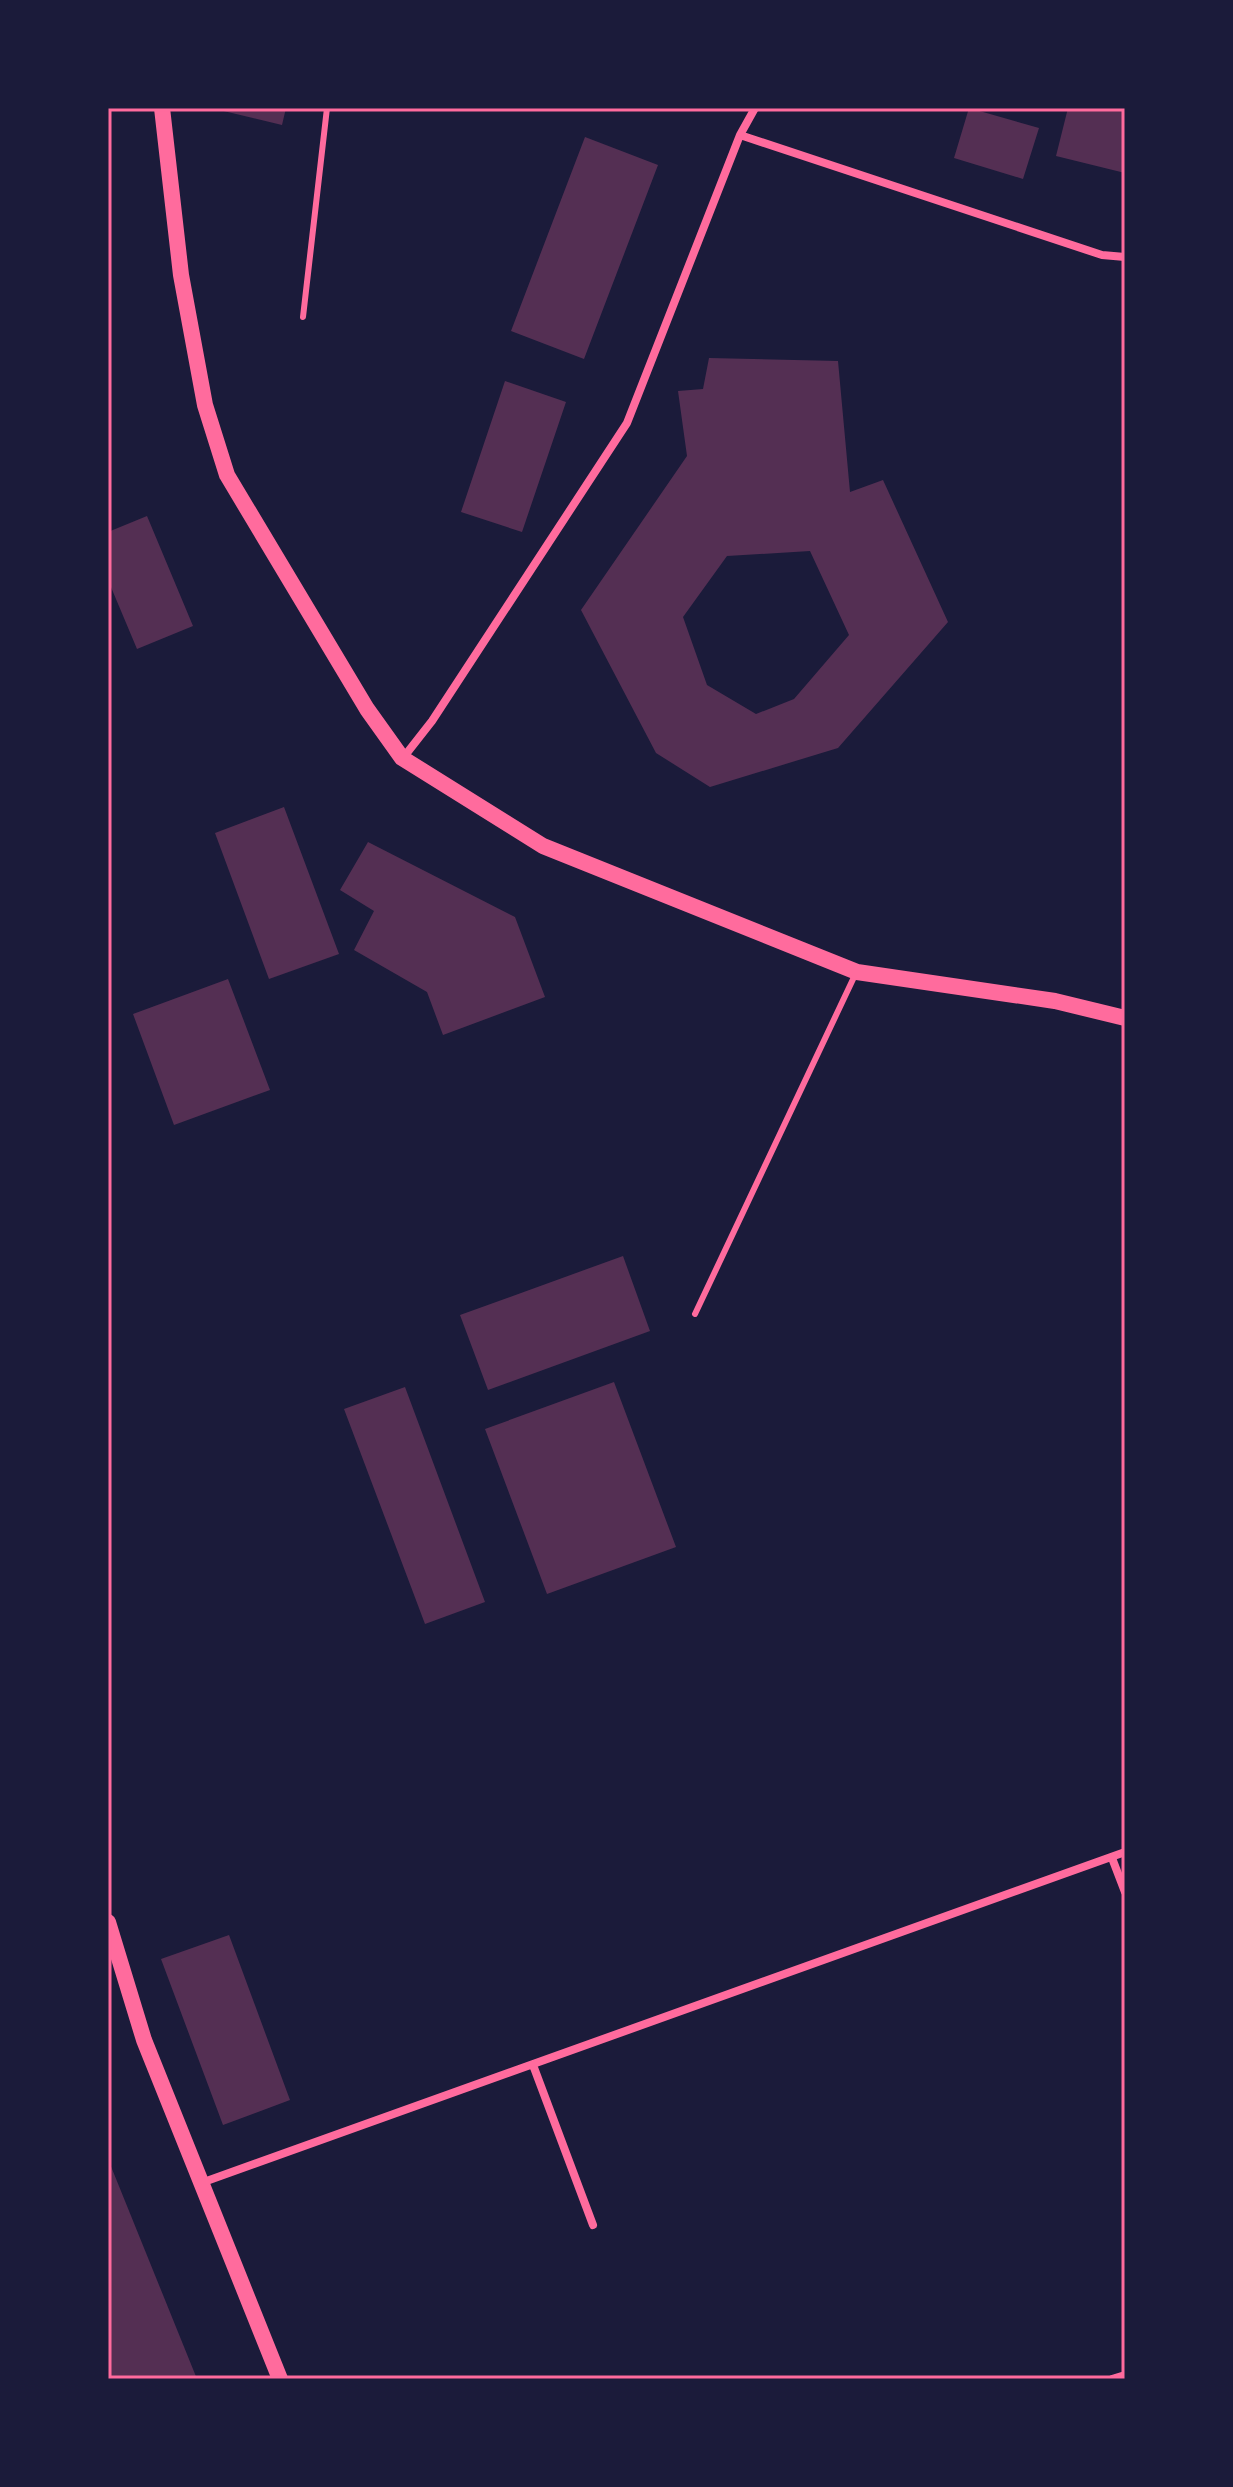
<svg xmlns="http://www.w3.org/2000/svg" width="1233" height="2487" viewBox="0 0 1233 2487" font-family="'Open Sans',sans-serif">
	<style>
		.building { fill: #542f53; fill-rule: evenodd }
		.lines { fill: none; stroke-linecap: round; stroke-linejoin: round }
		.service { stroke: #ff6b9d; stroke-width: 6 }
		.minor { stroke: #ff6b9d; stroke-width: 8 }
		.secondary { stroke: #ff6b9d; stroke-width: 16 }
		.neatline { fill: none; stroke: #ff6b9d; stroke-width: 3 }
	</style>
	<rect width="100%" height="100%" fill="#1b1b3a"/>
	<path class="building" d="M 211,108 L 286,108 L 282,125 Z
		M 969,108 L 1039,128 L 1023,179 L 954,158 Z
		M 1068,108 L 1113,108 L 1125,111 L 1125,173 L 1056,156 Z
		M 585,137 L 658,165 L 584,359 L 511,331 Z
		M 709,358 L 838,361 L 850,492 L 883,480 L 948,622 L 838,748 L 710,787 L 656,753 L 581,610 L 687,456 L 678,391 L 703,389 ZM 810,551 L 849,635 L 794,699 L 756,714 L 707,685 L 683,617 L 727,556 Z
		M 505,381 L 566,402 L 522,532 L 461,512 Z
		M 147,516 L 193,626 L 137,649 L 108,580 L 108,532 Z
		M 284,807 L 339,954 L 269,979 L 215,833 Z
		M 368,842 L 515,917 L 545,997 L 443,1035 L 427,992 L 354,950 L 374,911 L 340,890 Z
		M 228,979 L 270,1090 L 174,1125 L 133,1014 Z
		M 623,1256 L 650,1331 L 488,1390 L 460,1315 Z
		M 614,1382 L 676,1547 L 547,1594 L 485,1429 Z
		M 405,1387 L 485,1602 L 425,1624 L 344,1409 Z
		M 229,1935 L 290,2100 L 223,2125 L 161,1959 Z
		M 108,2159 L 197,2379 L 108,2379 Z"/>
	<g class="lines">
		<path class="service" d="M 303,317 L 327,108
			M 695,1314 L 855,975"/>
		<path class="minor" d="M 740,135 L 1102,255 L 1125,257
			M 403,758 L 432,721 L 627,423 L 740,135 L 755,108
			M 1112,1858 L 1125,1892
			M 533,2065 L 593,2225
			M 201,2183 L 1125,1852
			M 1112,2379 L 1125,2375"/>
		<path class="secondary" d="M 162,108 L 181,275 L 205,405 L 227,475 L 367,709 L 402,758 L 543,846 L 857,972 L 1055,1001 L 1125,1018
			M 108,1922 L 144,2040 L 280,2379"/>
	</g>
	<rect width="1233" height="2487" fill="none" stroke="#1b1b3a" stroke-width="220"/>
	<rect x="110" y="110" width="1013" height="2267" class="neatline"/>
</svg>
